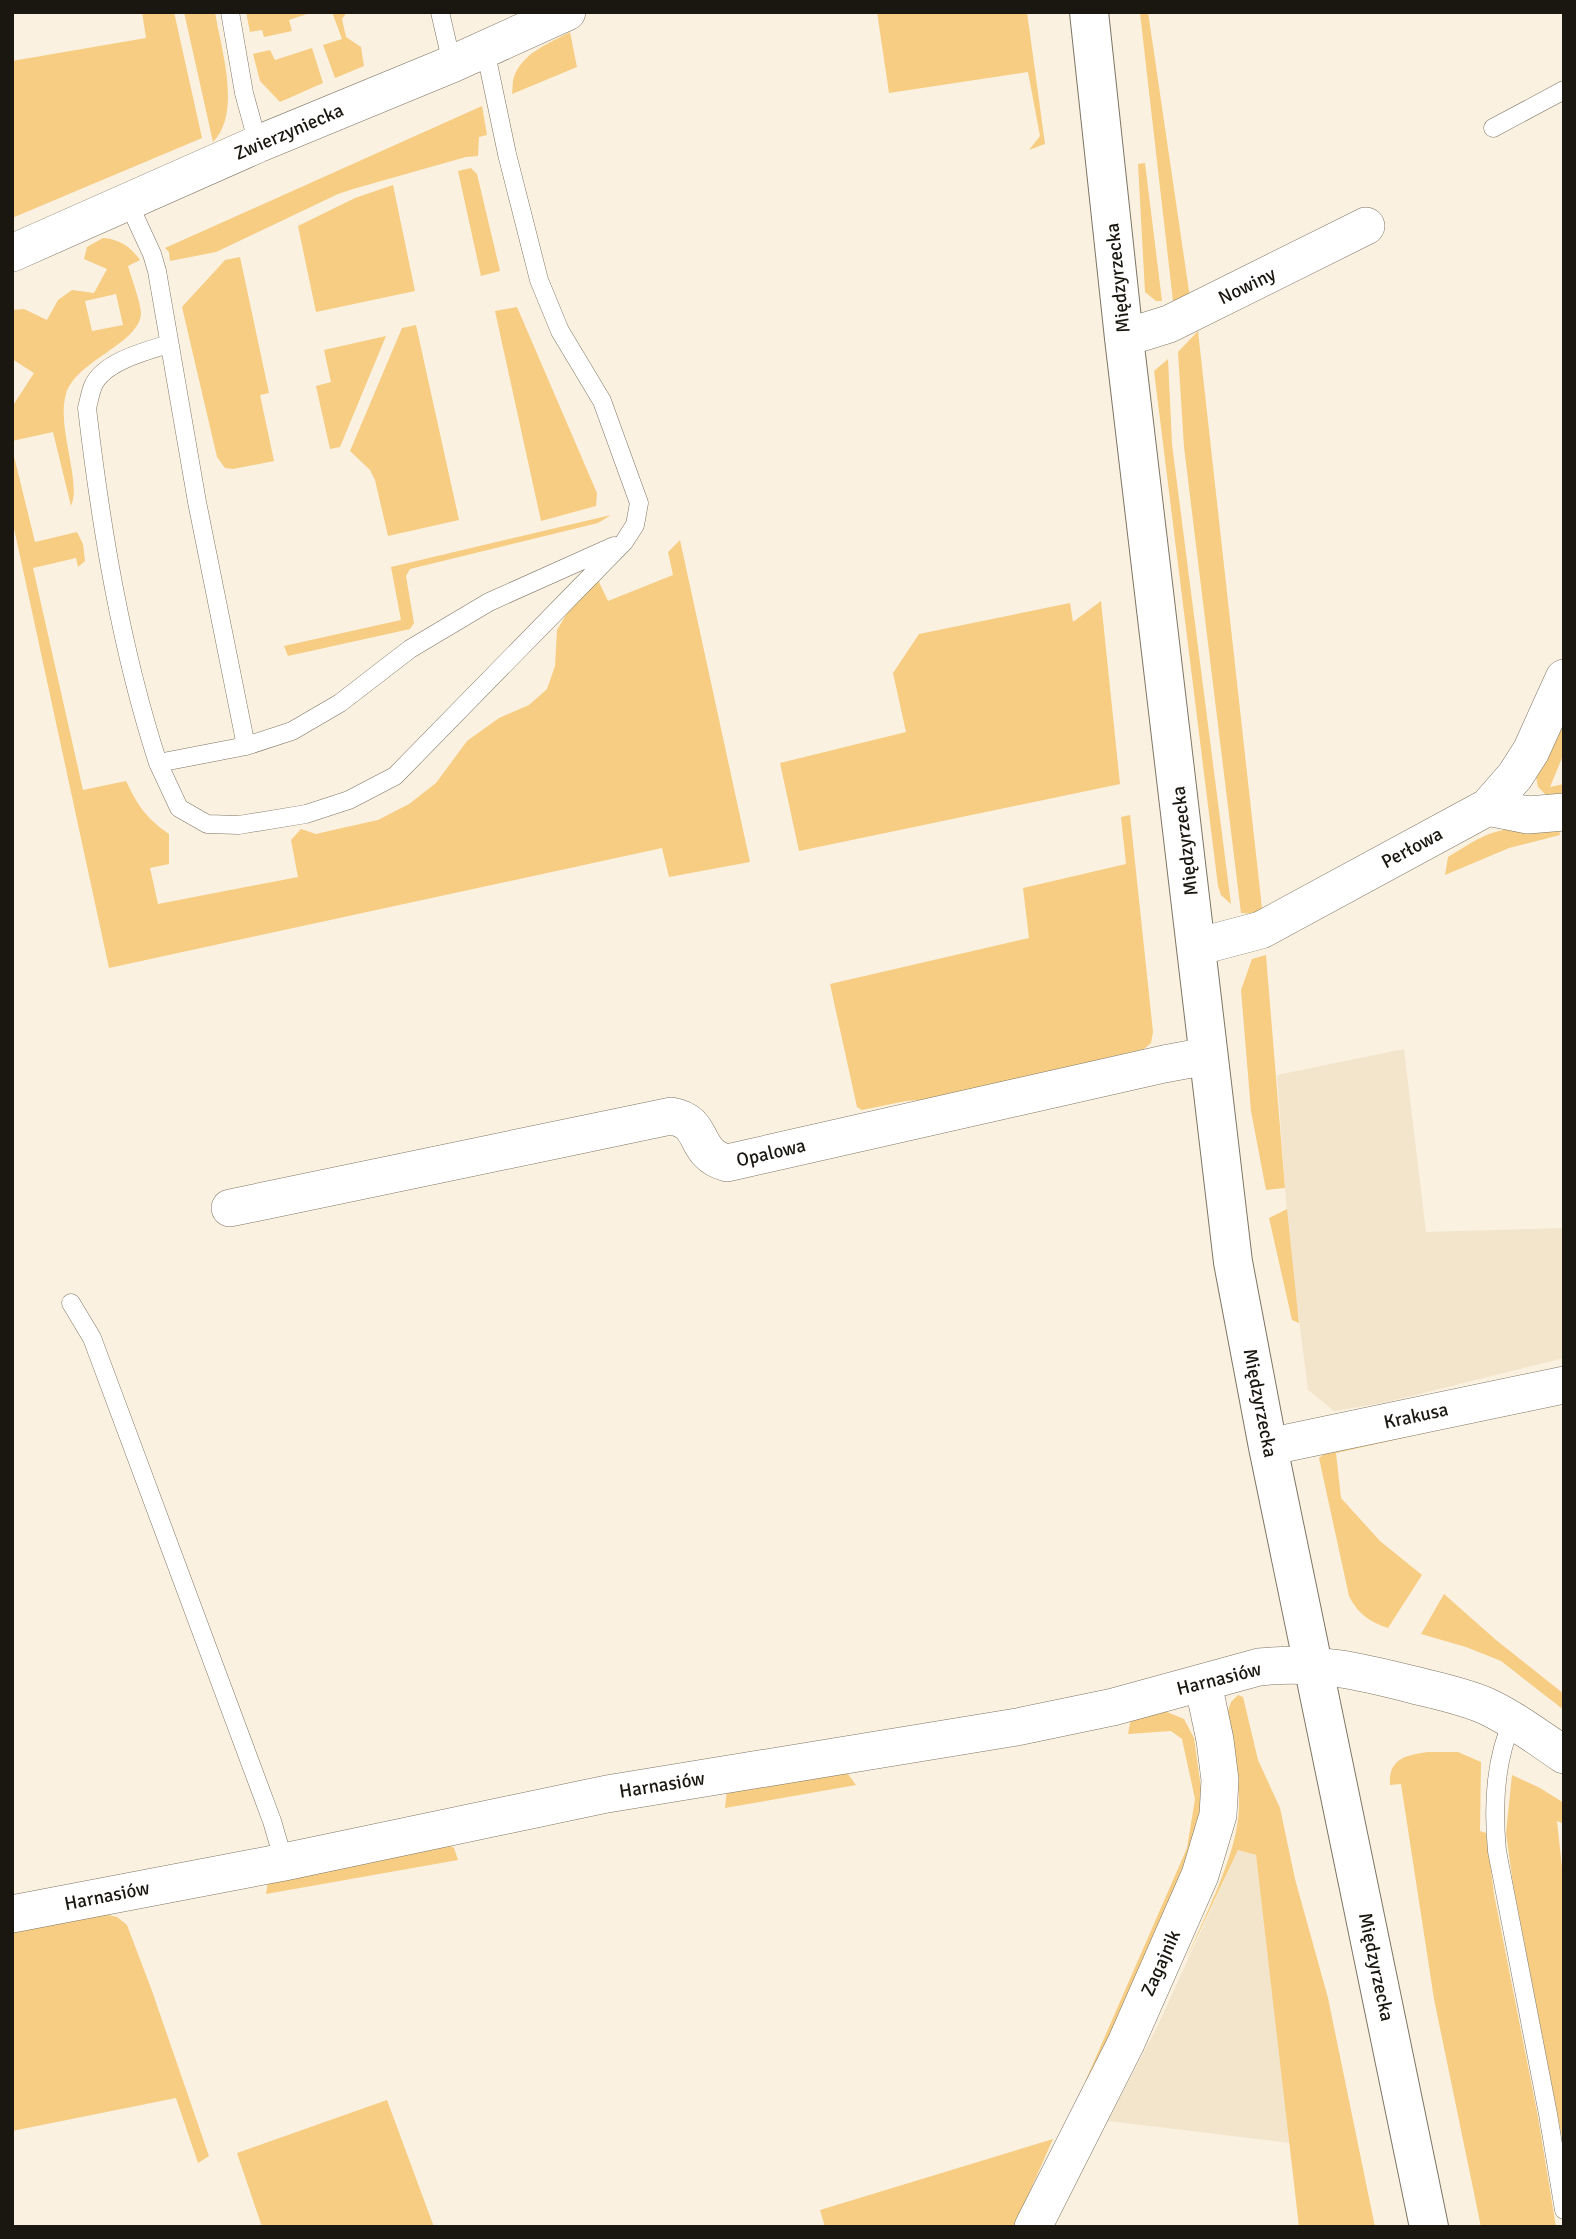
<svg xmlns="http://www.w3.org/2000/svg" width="1576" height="2239" viewBox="0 0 1576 2239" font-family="Signika,sans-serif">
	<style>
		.built { fill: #f3e5cc }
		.green { fill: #f6cd82; fill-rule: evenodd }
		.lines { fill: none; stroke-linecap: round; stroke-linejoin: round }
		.service-casing { stroke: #7d7565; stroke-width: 19 }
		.minor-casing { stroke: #7d7565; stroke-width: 38 }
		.secondary-casing { stroke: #7d7565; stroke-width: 40 }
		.service { stroke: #fff; stroke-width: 18 }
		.minor { stroke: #fff; stroke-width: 37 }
		.secondary { stroke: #fff; stroke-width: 38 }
		.labels { text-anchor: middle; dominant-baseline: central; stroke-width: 7; stroke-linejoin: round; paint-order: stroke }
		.street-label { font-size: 19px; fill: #1a1610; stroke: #fff }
	</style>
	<rect width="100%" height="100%" fill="#fbf1e0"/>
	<path class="built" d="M 1404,1049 L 1426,1232 L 1564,1228 L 1564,1358 L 1383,1403 L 1334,1411 L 1308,1390 L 1289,1242 L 1277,1075 Z
		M 1238,1850 L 1256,1855 L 1290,2143 L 1108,2121 L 1158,2025 Z"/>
	<path class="green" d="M 142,12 L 174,12 L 202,138 L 12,218 L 12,61 L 146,38 Z
		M 184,12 L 215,12 C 221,50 242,112 213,142 Z
		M 246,12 L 313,12 L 289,20 L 292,31 L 264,37 L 262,30 L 250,32 Z
		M 332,12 L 347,12 L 342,19 L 346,37 L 361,47 L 364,66 L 335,78 L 323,45 L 342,39 Z
		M 877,12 L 1027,12 L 1045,144 L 1029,150 L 1040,136 L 1028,72 L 889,93 Z
		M 1148,12 L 1190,298 L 1182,301 L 1173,301 L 1140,13 Z
		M 570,32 L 577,67 L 512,94 C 513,89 512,82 514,77 C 522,53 550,43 570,32 Z
		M 312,48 L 323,83 L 280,102 L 260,81 L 253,54 L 270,50 L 275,60 Z
		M 482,106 L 487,135 L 479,137 L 478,156 L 466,157 L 353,189 L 338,194 L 216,252 L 170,261 L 169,252 L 165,248 Z
		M 1145,163 L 1162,301 L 1156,301 L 1145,292 L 1138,164 Z
		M 471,168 L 477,174 L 500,271 L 481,276 L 458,171 Z
		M 393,185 L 415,291 L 316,312 L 298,226 L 355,198 Z
		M 103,238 C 119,239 131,247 140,260 L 128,266 C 131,277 141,303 141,313 C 140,344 76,360 66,394 C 56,427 82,482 71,506 L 53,432 L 12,441 L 12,407 L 34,373 L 12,359 L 12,310 L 24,309 L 47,320 L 58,300 L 72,290 L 94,293 L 107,269 L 84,259 L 87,247 ZM 116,294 L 123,325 L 92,331 L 85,301 Z
		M 240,257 L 269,393 L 260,395 L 274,461 L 233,469 L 225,468 L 217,457 L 182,307 L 225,260 Z
		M 517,307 L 597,493 L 596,506 L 541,521 L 495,311 Z
		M 416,325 L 459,520 L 388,536 L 375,480 L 370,470 L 350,451 L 402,328 Z
		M 1198,331 L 1262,908 L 1254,914 L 1241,913 L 1184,447 L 1178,352 Z
		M 386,336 L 340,447 L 330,449 L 316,386 L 331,382 L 324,350 Z
		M 1168,359 L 1172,444 L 1231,904 L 1221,895 L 1218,886 L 1154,371 Z
		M 12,448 L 35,542 L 77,532 L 83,544 L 85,561 L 78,567 L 76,558 L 33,568 L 83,790 L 126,781 C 138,806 146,818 169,834 L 169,864 L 150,868 L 158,904 L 298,877 L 291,840 L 301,829 L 316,834 L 342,828 L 378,820 L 409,804 L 436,783 L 467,741 L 499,718 L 529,705 L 547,689 L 555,666 L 557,630 L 572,605 L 598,580 L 608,601 L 673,575 L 668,552 L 680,540 L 750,862 L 669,877 L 662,848 L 109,968 L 12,519 Z
		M 611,515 L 598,523 L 410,569 L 406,576 L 414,623 L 410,629 L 288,656 L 284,646 L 401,620 L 391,567 Z
		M 1101,601 L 1120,784 L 799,851 L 780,763 L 906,732 L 893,673 L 919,634 L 1070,603 L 1073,622 Z
		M 1564,711 L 1564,753 L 1550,787 L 1564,784 L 1564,795 L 1546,795 L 1538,787 L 1536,777 Z
		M 1130,815 L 1153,1032 L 1151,1043 L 1144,1049 L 932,1099 L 906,1101 L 862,1110 L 857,1107 L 830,984 L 1029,938 L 1023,888 L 1126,864 L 1121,817 Z
		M 1518,828 L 1559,830 L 1560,835 L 1509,848 L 1445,875 L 1448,857 C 1473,842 1488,830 1518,828 Z
		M 1266,955 L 1285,1188 L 1266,1190 L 1251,1111 L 1241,990 L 1252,959 Z
		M 1287,1209 L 1299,1323 L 1292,1320 L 1269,1218 Z
		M 1430,1432 L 1336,1453 L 1341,1498 L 1380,1541 L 1422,1575 L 1388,1628 C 1370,1622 1358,1614 1349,1596 L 1319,1458 L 1324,1454 Z
		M 1444,1594 L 1496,1640 L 1564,1694 L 1564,1710 L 1501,1661 L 1466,1647 L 1421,1634 Z
		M 1238,1695 L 1243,1697 L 1258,1760 L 1280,1808 L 1295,1879 L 1328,1998 L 1375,2227 L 1299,2227 L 1256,1855 L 1238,1850 L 1187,1958 C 1205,1915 1237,1855 1239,1809 C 1240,1776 1229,1744 1228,1711 L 1231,1702 Z
		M 1162,1710 L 1184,1719 L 1194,1738 L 1201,1788 L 1202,1809 L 1192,1852 L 1095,2073 L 1085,2082 L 1187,1848 L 1195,1799 L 1182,1739 L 1171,1731 L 1128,1734 L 1131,1718 Z
		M 1428,1752 L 1458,1752 L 1481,1762 L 1480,1831 L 1486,1833 L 1494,1894 L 1538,2117 L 1556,2227 L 1481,2227 L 1434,1999 L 1401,1784 L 1390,1785 C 1388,1758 1407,1755 1428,1752 Z
		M 846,1771 L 856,1785 L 725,1808 L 727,1790 Z
		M 1512,1775 L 1540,1788 L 1564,1803 L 1564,1824 L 1557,1821 L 1564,1886 L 1564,2148 L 1513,1884 L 1506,1833 Z
		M 445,1843 L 454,1848 L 458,1860 L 266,1894 L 268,1882 Z
		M 104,1914 L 117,1917 L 127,1925 L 152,1991 L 209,2156 L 198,2163 L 176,2098 L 12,2131 L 12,1931 Z
		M 387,2100 L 434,2227 L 262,2227 L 237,2153 Z
		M 1053,2139 L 1014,2227 L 825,2227 L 820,2210 Z"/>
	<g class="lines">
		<defs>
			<path id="service" d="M 230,12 L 244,93 L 258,144
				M 440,12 L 452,64
				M 1493,128 L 1564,90
				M 128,202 L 152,254 L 157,271 L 197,502 L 246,746 L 292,731 L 340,703 L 410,649 L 489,602 L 614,546
				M 169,344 C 146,351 103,362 93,386 C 90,393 89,401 87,408 C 101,528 121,649 158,763 L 246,746
				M 158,763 L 179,808 L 207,824 L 239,825 L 306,814 L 349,800 L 395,776 L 624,542 L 635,525 L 639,503 L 602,401 L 560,331 L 539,280 L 507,154 L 485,49
				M 71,1303 L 92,1338 L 272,1821 L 284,1862
				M 1513,1720 C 1495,1759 1493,1809 1497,1851 L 1548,2114 L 1564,2210"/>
			<path id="minor" d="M 12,253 L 258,144 L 452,64 L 567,12
				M 1124,338 L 1169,324 L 1366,226
				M 1488,807 L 1528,815 L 1564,812
				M 1197,947 L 1261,930 L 1488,807 L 1515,776 L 1531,751 L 1564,678
				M 230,1208 L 671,1116 C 707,1122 691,1153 727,1163 L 1164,1064 L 1207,1056
				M 1268,1447 L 1564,1385
				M 12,1914 L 284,1862 L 607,1794 L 1017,1727 L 1113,1707 L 1259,1667 C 1317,1661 1359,1671 1414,1685 C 1438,1691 1463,1696 1486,1706 C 1514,1719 1539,1738 1564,1755
				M 1033,2227 L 1126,2043 L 1200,1875 L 1218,1815 L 1220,1780 L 1215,1740 L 1203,1683"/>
			<path id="secondary" d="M 1089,12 L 1124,338 L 1233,1262 L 1268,1447 L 1429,2227"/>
		</defs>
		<use href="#service" class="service-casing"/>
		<use href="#minor" class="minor-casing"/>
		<use href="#secondary" class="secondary-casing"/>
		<use href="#service" class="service"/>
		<use href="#minor" class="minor"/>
		<use href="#secondary" class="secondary"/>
	</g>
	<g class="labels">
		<g class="street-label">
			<text transform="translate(289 132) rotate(-23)">Zwierzyniecka</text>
			<text transform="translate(1118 278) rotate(-96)">Międzyrzecka</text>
			<text transform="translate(1247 286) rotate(-26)">Nowiny</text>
			<text transform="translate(1185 841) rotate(-97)">Międzyrzecka</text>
			<text transform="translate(1412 848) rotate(-28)">Perłowa</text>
			<text transform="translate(771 1153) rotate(-13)">Opalowa</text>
			<text transform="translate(1260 1403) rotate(79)">Międzyrzecka</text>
			<text transform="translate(1416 1416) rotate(-12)">Krakusa</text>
			<text transform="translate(1219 1679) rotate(-14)">Harnasiów</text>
			<text transform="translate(662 1785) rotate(-9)">Harnasiów</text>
			<text transform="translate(107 1896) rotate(-11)">Harnasiów</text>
			<text transform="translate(1161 1963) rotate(-66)">Zagajnik</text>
			<text transform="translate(1376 1967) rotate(78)">Międzyrzecka</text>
		</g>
	</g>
	<rect width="1576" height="2239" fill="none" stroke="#1a1610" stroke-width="28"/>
</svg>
